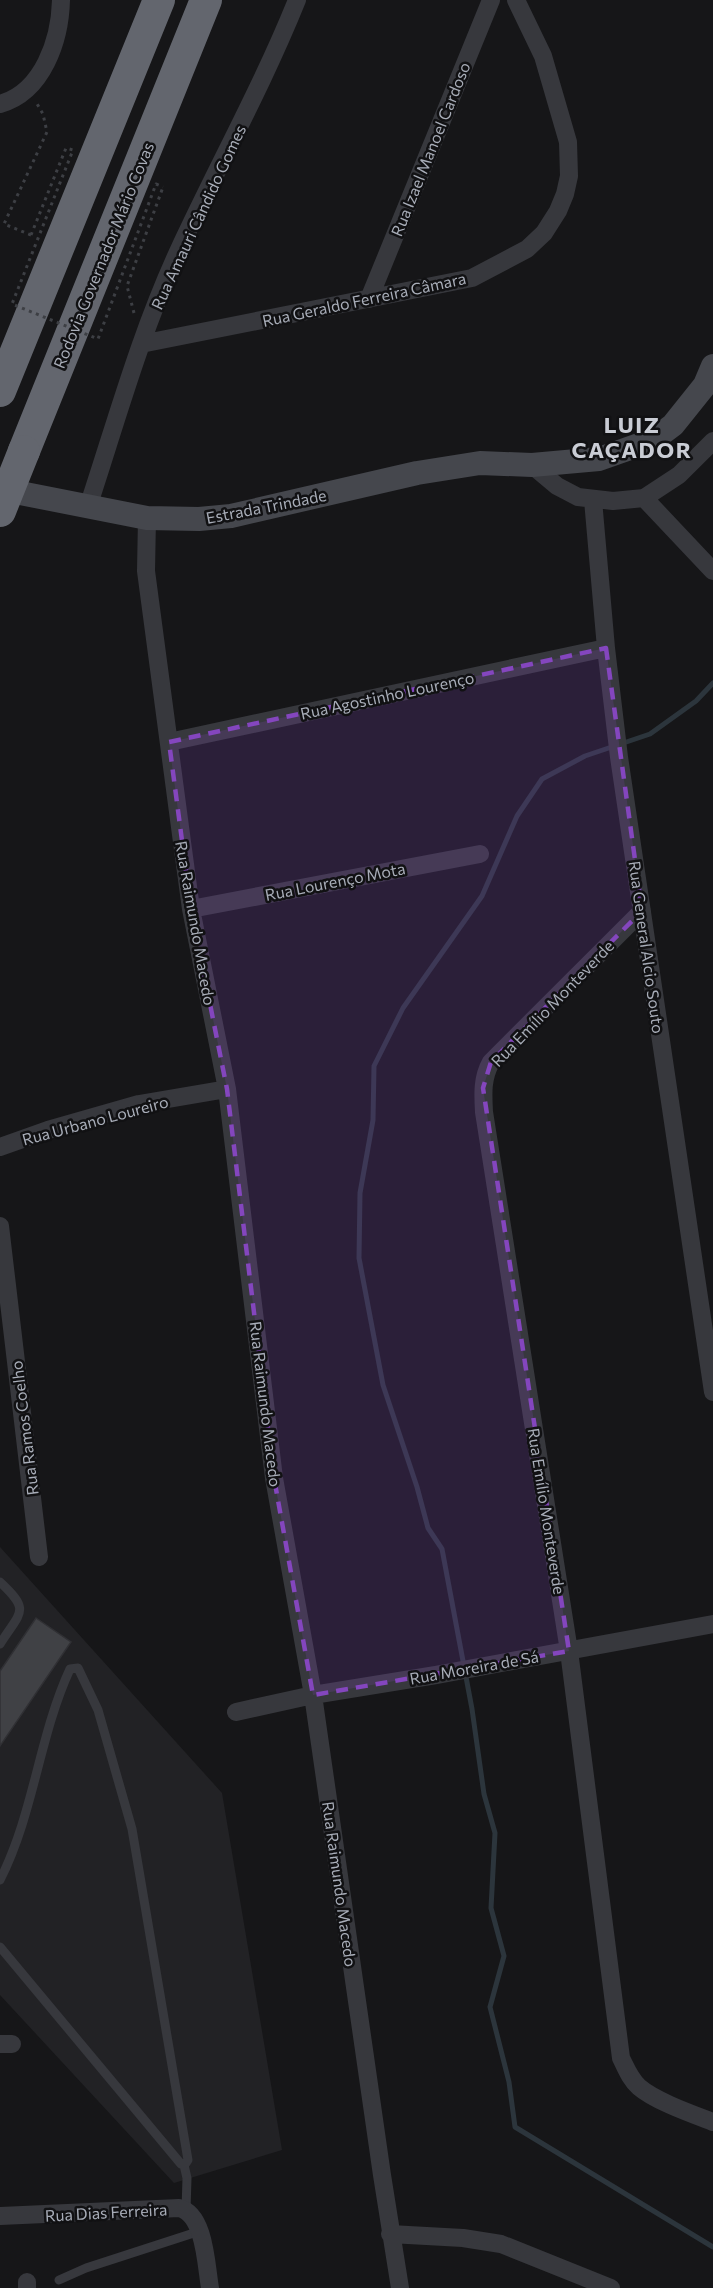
<svg xmlns="http://www.w3.org/2000/svg" width="713" height="2288" viewBox="0 0 713 2288" font-family="Commissioner,sans-serif">
	<style>
		.built { fill: #222225 }
		.lines { fill: none; stroke-linecap: round; stroke-linejoin: round }
		.stream { stroke: #2c353c; stroke-width: 5 }
		.building { fill: #404145; stroke: #303034; stroke-width: 1.5 }
		.path { stroke: #3d3f44; stroke-width: 3; stroke-dasharray: 3 4.5; stroke-linecap: butt }
		.lane { stroke: #37383d; stroke-width: 9 }
		.street { stroke: #37383d; stroke-width: 18 }
		.secondary { stroke: #45474d; stroke-width: 24 }
		.highway { stroke: #63666e; stroke-width: 32 }
		.path-bridge { stroke: #3d3f44; stroke-width: 3; stroke-dasharray: 3 4.5; stroke-linecap: butt }
		.highway-bridge { stroke: #63666e; stroke-width: 32 }
		.marked { fill: #8446be; fill-opacity: 0.2; stroke: #8446be; stroke-width: 4.5; stroke-dasharray: 12 8; stroke-linejoin: round }
		.labels { text-anchor: middle; dominant-baseline: central; stroke-width: 5; stroke-linejoin: round; paint-order: stroke }
		.street-label { font-size: 16px; fill: #a8adb8; stroke: #111113 }
		.district-label { font-size: 22px; font-weight: bold; letter-spacing: 1.5px; fill: #c9ccd4; stroke: #111113 }
	</style>
	<rect width="100%" height="100%" fill="#161618"/>
	<path class="built" d="M 0,1547 L 222,1793 L 282,2150 L 174,2183 L 0,1995 Z"/>
	<g class="lines">
		<path class="stream" d="M 713,683 L 696,701 L 650,734 L 585,756 L 542,779 L 517,816 L 482,896 L 403,1008 L 374,1066 L 373,1120 L 360,1193 L 359,1258 L 383,1385 L 417,1487 L 428,1528 L 442,1549 L 472,1709 L 484,1794 L 495,1833 L 491,1908 L 504,1956 L 490,2007 L 509,2082 L 515,2127 L 713,2247"/>
	</g>
	<path class="building" d="M 36,1618 L 71,1642 L 0,1746 L 0,1671 Z"/>
	<g class="lines">
		<path class="path" d="M 31,235 L 4,224 L 47,132 L 43,114 L 36,102
			M 134,313 L 127,286 L 163,187"/>
		<path class="lane" d="M 0,1582 C 31,1611 21,1611 0,1644
			M 0,1880 C 34,1813 39,1736 70,1669 L 78,1668 L 98,1710 L 132,1829 L 188,2160 L 186,2163 L 181,2164 L 0,1947
			M 184,2165 L 187,2178 L 186,2210
			M 59,2280 L 86,2268 L 200,2231"/>
		<path class="street" d="M 0,104 C 43,92 60,40 61,0
			M 369,299 L 491,0
			M 141,344 L 472,278 L 527,249 L 544,233 L 558,211 L 565,194 L 569,176 L 568,142 L 543,56 L 516,0
			M 532,465 L 557,486 L 578,497 L 613,501 L 644,498 L 679,475 L 713,441
			M 644,498 L 713,571
			M 593,500 L 606,648 L 619,757 L 713,1392
			M 88,507 C 116,422 140,335 177,254 C 216,169 262,87 297,0
			M 147,518 L 146,571 L 182,842 L 191,909 L 227,1089 L 274,1478 L 313,1695 L 382,2175 L 400,2288
			M 169,742 L 606,648
			M 191,909 L 480,854
			M 642,911 L 491,1062 C 482,1078 483,1094 484,1112 L 569,1651 L 621,2058 C 626,2068 630,2079 639,2087 C 655,2101 692,2114 713,2122
			M 0,1147 L 48,1130 L 139,1104 L 227,1089
			M 0,1226 L 39,1557
			M 236,1712 L 313,1695 L 436,1675 L 713,1624
			M 0,2044 L 12,2044
			M 0,2216 L 179,2208 C 205,2214 206,2265 210,2288
			M 390,2234 L 463,2238 L 501,2244 L 611,2288
			M 27,2282 L 27,2288"/>
		<path class="secondary" d="M 0,489 L 147,518 L 199,519 L 231,516 L 417,473 L 480,463 L 532,465 L 599,459 L 653,440 L 673,425 L 705,385 L 713,366"/>
		<path class="highway" d="M 0,391 L 159,0
			M 24,451 L 206,0"/>
		<path class="path-bridge" d="M 31,235 L 66,148 L 73,150 L 12,304 L 98,339 L 156,184 L 163,187"/>
		<path class="highway-bridge" d="M 0,511 L 24,451"/>
	</g>
	<path class="marked" d="M 606,648 L 642,911 L 491,1062 L 483,1088 L 569,1651 L 313,1695 L 274,1478 L 227,1089 L 191,909 L 169,742 Z"/>
	<g class="labels">
		<g class="street-label">
			<text transform="translate(430 149) rotate(-68)">Rua Izael Manoel Cardoso</text>
			<text transform="translate(198 217) rotate(-65)">Rua Amauri Cândido Gomes</text>
			<text transform="translate(103 255) rotate(-68)">Rodovia Governador Mário Covas</text>
			<text transform="translate(364 299) rotate(-12)">Rua Geraldo Ferreira Câmara</text>
			<text transform="translate(266 506) rotate(-11)">Estrada Trindade</text>
			<text transform="translate(387 695) rotate(-12)">Rua Agostinho Lourenço</text>
			<text transform="translate(335 881) rotate(-11)">Rua Lourenço Mota</text>
			<text transform="translate(196 923) rotate(80)">Rua Raimundo Macedo</text>
			<text transform="translate(647 947) rotate(82)">Rua General Alcio Souto</text>
			<text transform="translate(552 1003) rotate(-46)">Rua Emílio Monteverde</text>
			<text transform="translate(95 1120) rotate(-15)">Rua Urbano Loureiro</text>
			<text transform="translate(266 1404) rotate(83)">Rua Raimundo Macedo</text>
			<text transform="translate(24 1428) rotate(-97)">Rua Ramos Coelho</text>
			<text transform="translate(547 1511) rotate(81)">Rua Emílio Monteverde</text>
			<text transform="translate(474 1667) rotate(-10)">Rua Moreira de Sá</text>
			<text transform="translate(340 1884) rotate(82)">Rua Raimundo Macedo</text>
			<text transform="translate(106 2212) rotate(-3)">Rua Dias Ferreira</text>
		</g>
		<g class="district-label">
			<text x="632" y="424">LUIZ<tspan x="632" dy="25">CAÇADOR</tspan></text>
		</g>
	</g>
</svg>
